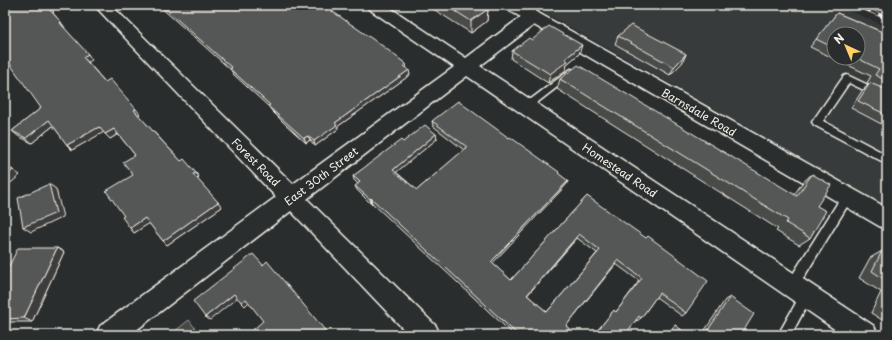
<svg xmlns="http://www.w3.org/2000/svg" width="892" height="340" viewBox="0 0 892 340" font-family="'Playpen Sans',sans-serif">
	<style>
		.built { fill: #373a3a; fill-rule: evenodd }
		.green { fill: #444645; stroke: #9c9c96 }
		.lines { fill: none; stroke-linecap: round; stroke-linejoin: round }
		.service-casing { stroke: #f4f1e8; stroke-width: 3 }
		.minor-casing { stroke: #f4f1e8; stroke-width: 3 }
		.service { fill: #2a2d2e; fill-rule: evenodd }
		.minor { fill: #2a2d2e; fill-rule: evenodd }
		.rail-casing { stroke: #f4f1e8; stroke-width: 4 }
		.rail { stroke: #2a2d2e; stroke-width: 2.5; stroke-dasharray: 8; stroke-linecap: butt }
		.wall { fill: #494b4a; stroke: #f4f1e8; fill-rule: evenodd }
		.shaded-wall { fill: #3c3d3c; stroke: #f4f1e8 }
		.building { fill: #555756; stroke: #f4f1e8; fill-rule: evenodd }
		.labels { text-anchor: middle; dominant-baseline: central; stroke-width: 3; stroke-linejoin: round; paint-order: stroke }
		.street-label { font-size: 11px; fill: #f4f1e8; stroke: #2a2d2e }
	</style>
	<rect width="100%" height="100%" fill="#2a2d2e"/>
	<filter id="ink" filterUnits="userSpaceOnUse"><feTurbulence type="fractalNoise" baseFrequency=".025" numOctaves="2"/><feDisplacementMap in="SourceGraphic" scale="8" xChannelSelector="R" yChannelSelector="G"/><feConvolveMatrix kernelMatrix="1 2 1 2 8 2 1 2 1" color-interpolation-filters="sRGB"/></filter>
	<g filter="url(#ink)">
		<path class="built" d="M 531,5 L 836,5 L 887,27 L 887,207 ZM 834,34 L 858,34 L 858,58 L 834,58 Z"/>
		<path class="green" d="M 189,320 L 200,335 L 170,335 Z"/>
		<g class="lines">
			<defs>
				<path id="service" d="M 535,5 L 544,5 L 530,16 L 524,16 L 524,12 Z
					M 571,69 L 574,70 L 575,72 L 574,74 L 529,109 L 523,109 L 521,107 L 523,105 Z
					M 847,75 L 887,94 L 887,101 L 849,83 L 823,121 L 887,155 L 887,164 L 814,125 L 812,122 L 844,76 Z
					M 847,193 L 851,194 L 852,197 L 851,200 L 796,290 L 792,292 L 788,290 L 786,286 L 788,282 L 843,194 Z
					M 806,290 L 810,292 L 812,296 L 791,335 L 778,335 L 802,292 Z"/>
				<path id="minor" d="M 94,5 L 111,5 L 293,184 L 454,67 L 369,9 L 367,5 L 386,5 L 466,58 L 521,17 L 506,9 L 504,5 L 524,5 L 887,208 L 887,229 L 879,226 L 534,25 L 480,66 L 874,326 L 878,335 L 843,335 L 467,76 L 307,199 L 436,326 L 440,335 L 409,335 L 291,211 L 130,335 L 96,335 L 100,326 L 276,197 Z"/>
			</defs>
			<use href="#service" class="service-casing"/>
			<use href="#minor" class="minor-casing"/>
			<use href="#service" class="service"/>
			<use href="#minor" class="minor"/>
			<defs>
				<path id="rail" d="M 856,5 L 887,18"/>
			</defs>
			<use href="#rail" class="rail-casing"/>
			<use href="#rail" class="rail"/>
		</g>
		<path class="wall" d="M 5,5 L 54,12 L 53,13 L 65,28 L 64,28 L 92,60 L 88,62 L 105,82 L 140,114 L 138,115 L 181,161 L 196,173 L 199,177 L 197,179 L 222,207 L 167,245 L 163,241 L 149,223 L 134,233 L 130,228 L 124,216 L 133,175 L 135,155 L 118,134 L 110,139 L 103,132 L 72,150 L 53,126 L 32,143 L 18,136 L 12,131 L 41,108 Z
			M 158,5 L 323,5 L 406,64 L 407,69 L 410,75 L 337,127 L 338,129 L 315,146 L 310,140 L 306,143 L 283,122 L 271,110 L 269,107 L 233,74 L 231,70 Z
			M 427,5 L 481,5 L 488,9 L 487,21 L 471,33 Z
			M 837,13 L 887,34 L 887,127 L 851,108 L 862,91 L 869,84 L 867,83 L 871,76 L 810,47 ZM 834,34 L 858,58 L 834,58 Z
			M 618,36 L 686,54 L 682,63 L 670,75 L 615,44 Z
			M 532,40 L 579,54 L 567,64 L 566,70 L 548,83 L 511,59 L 512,51 Z
			M 560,79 L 794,195 L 802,183 L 812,174 L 817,206 L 810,238 L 799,245 L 776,231 L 778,229 L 557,89 Z
			M 432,121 L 509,138 L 568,181 L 566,185 L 492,263 L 511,280 L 587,196 L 686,313 L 682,316 L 656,297 L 641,318 L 637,321 L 636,320 L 625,335 L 594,335 L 614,310 L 616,312 L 639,281 L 616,264 L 566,326 L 576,335 L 514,335 L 372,203 L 371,204 L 357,190 L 355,186 L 358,184 L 354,180 L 353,176 L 403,142 L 436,134 L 437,139 L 396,172 L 417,190 L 464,150 L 433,126 ZM 577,238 L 597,253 L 547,312 L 527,295 Z
			M 57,248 L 64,252 L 32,322 L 5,322 L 5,280 Z
			M 882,251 L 887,254 L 887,323 L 871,313 L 881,292 L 859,278 L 870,258 Z
			M 730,297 L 741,335 L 705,335 L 703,333 L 725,300 Z
			M 675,325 L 688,335 L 667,335 L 673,327 Z"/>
		<path class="shaded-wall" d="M 50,7 L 54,12 L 52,13 L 48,8 Z
			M 488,9 L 487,21 L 471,33 L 471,21 Z
			M 61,22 L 65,28 L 64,28 L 60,23 Z
			M 582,45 L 579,54 L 567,64 L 566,70 L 548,83 L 550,74 L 565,59 Z
			M 88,54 L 92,60 L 88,62 L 83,57 Z
			M 686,54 L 682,63 L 670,75 L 674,67 Z
			M 409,70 L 410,75 L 337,127 L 338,129 L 315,146 L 314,141 L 335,123 Z
			M 136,109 L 140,114 L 138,115 L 134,110 Z
			M 49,120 L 54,125 L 32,143 L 26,138 Z
			M 99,127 L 104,132 L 72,150 L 67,145 Z
			M 114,129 L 118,134 L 110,139 L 105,134 Z
			M 436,134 L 437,139 L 394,174 L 393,170 Z
			M 308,136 L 310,140 L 306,143 L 304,138 Z
			M 13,170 L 20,175 L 5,188 L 5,177 Z
			M 196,173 L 199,177 L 197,179 L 193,174 Z
			M 568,181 L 566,185 L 490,266 L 491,262 Z
			M 49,184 L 56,189 L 63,217 L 31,232 L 23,227 Z
			M 371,198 L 372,203 L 371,204 L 370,199 Z
			M 218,202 L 222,207 L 167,245 L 163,241 Z
			M 145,218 L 150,223 L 134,233 L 130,228 Z
			M 579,234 L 577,238 L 525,298 L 527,295 Z
			M 57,248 L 64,252 L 32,322 L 24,318 Z
			M 234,294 L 238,297 L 210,320 L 205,317 Z
			M 246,299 L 249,302 L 245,306 L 241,302 Z"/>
		<path class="building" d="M 5,5 L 49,5 L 50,7 L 48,8 L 61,22 L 60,23 L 88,54 L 83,57 L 105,82 L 110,79 L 136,109 L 134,110 L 160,139 L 181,161 L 184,159 L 196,173 L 193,174 L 218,202 L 163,241 L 145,218 L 130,228 L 122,217 L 124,216 L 106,191 L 133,175 L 123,162 L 135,155 L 114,129 L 105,134 L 99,127 L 67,145 L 49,120 L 26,138 L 12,131 L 41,108 L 5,57 Z
			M 161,5 L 323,5 L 384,47 L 406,64 L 403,66 L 409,70 L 335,123 L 337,125 L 314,141 L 308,136 L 304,138 L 281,118 L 268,106 L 270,105 L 230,69 L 232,68 Z
			M 446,5 L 481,5 L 488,9 L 471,21 Z
			M 837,13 L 887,34 L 887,81 L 875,75 L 879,69 L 857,58 L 858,58 L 858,34 L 834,34 L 834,48 L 816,39 Z
			M 631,25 L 686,54 L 674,67 L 618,36 Z
			M 549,26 L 582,45 L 565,59 L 568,61 L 550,74 L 512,51 L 529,38 L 532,40 Z
			M 578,65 L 797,196 L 812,174 L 831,185 L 817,206 L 826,211 L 810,238 L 786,223 L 788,220 L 560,79 Z
			M 870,83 L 887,90 L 887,115 L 858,101 Z
			M 458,101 L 509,138 L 510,137 L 559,172 L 558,173 L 568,181 L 491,262 L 511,280 L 587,196 L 646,238 L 648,236 L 708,281 L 686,313 L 659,293 L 641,318 L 639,316 L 625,335 L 594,335 L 614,310 L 616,312 L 642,278 L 618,260 L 566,326 L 576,335 L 518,335 L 371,198 L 370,199 L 355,186 L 360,182 L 353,176 L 401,140 L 403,142 L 425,125 L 436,134 L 393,170 L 417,190 L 467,147 L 432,121 ZM 579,234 L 600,250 L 547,312 L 527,295 Z
			M 5,165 L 13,170 L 5,177 Z
			M 49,184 L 56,213 L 23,227 L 18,198 Z
			M 18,248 L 57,248 L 24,318 L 5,319 L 5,280 L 9,272 L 6,272 Z
			M 882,251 L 887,254 L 887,281 L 872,271 Z
			M 253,254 L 263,265 L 267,261 L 329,335 L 247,335 L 263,321 L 246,299 L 241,302 L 234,294 L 205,317 L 193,301 Z
			M 730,297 L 754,314 L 741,335 L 714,335 L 708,330 Z
			M 887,301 L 887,309 L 884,307 Z
			M 675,325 L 688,335 L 668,335 Z"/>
	</g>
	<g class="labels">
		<g class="street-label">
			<text transform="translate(699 112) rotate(30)">Barnsdale Road</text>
			<text transform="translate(256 162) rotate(45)">Forest Road</text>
			<text transform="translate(620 170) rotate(34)">Homestead Road</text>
			<text transform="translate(321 176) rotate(-37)">East 30th Street</text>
		</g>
	</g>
	<rect width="892" height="340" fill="none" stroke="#2a2d2e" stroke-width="20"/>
	<rect x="10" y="10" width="872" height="320" fill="none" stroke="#f4f1e8" stroke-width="1.5" filter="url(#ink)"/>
	<g transform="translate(846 46) rotate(316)"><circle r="19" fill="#2a2d2e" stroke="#7b7b78"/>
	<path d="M0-3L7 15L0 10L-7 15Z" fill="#ffd166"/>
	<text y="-6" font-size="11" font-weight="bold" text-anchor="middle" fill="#f4f1e8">N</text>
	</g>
</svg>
